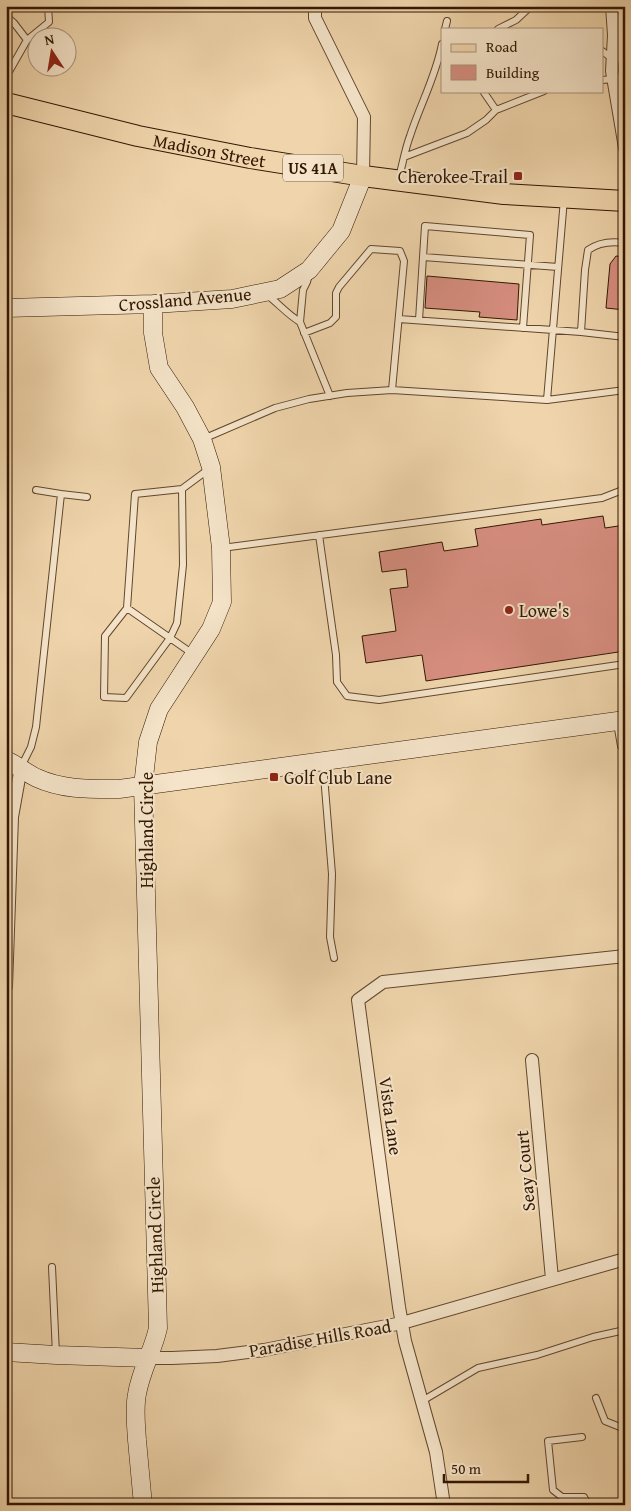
<svg xmlns="http://www.w3.org/2000/svg" width="631" height="1511" viewBox="0 0 631 1511" font-family="'Gentium Book Plus',serif">
	<style>
		.building { fill: #d78e80; stroke: #311703 }
		.lines { fill: none; stroke-linecap: round; stroke-linejoin: round }
		.lane-casing { stroke: #61462d; stroke-width: 8 }
		.street-casing { stroke: #61462d; stroke-width: 14 }
		.secondary-casing { stroke: #311703; stroke-width: 19 }
		.primary-casing { stroke: #311703; stroke-width: 22 }
		.lane { stroke: #f5e4c9; stroke-width: 6 }
		.street { stroke: #f5e4c9; stroke-width: 12 }
		.secondary { stroke: #f5e4c9; stroke-width: 18 }
		.primary { stroke: #f0d5ac; stroke-width: 20 }
		.poi-dot { fill: #8f2418; stroke: #f5e4c9; stroke-width: 2 }
		.labels { text-anchor: middle; dominant-baseline: central; stroke-width: 4; stroke-linejoin: round; paint-order: stroke }
		.shield { fill: #f5e4c9; stroke: #6c543e; stroke-width: 1 }
		.shield-label { font-size: 16px; font-weight: bold; fill: #311703 }
		.street-label { font-size: 18px; fill: #311703; stroke: #f5e4c9 }
		.poi-label { font-size: 18px; fill: #311703; stroke: #f5e4c9; text-anchor: start }
	</style>
	<rect width="100%" height="100%" fill="#f0d5ac"/>
	<filter id="stains"><feTurbulence type="fractalNoise" baseFrequency=".004" numOctaves="4"/><feColorMatrix values="0 0 0 0 .2 0 0 0 0 .09 0 0 0 0 .02 0 0 0 .5 -.17"/></filter>
	<radialGradient id="worn" r=".72"><stop offset=".6" stop-color="#630" stop-opacity="0"/><stop offset="1" stop-color="#630" stop-opacity=".3"/></radialGradient>
	<path class="building" d="M 616,256 L 625,257 L 625,310 L 606,308 L 610,264 Z
		M 427,276 L 519,284 L 517,320 L 479,317 L 480,312 L 425,308 Z
		M 603,516 L 605,528 L 625,525 L 625,651 L 426,681 L 422,655 L 366,663 L 362,636 L 396,631 L 390,589 L 408,587 L 406,569 L 382,572 L 379,552 L 442,542 L 444,551 L 478,546 L 475,529 L 541,519 L 542,525 Z"/>
	<g class="lines">
		<defs>
			<path id="lane" d="M 6,16 L 14,23 L 27,40
				M 612,17 L 625,18
				M 445,29 L 447,21
				M 498,29 L 516,20 L 531,6
				M 602,51 L 613,59 L 625,57
				M 6,77 L 27,40 L 49,22 L 48,6
				M 602,80 L 614,79
				M 483,91 L 496,110
				M 404,157 L 467,133 L 486,120 L 496,110 L 544,91
				M 399,177 C 403,163 405,149 410,136 C 420,105 436,76 442,44
				M 423,257 L 425,226 L 530,235 L 523,328
				M 309,274 L 307,282 L 303,290 L 300,322 L 330,396
				M 266,294 C 278,303 287,314 300,322
				M 399,319 L 581,332 L 625,337
				M 419,320 L 423,257 L 558,267
				M 581,332 L 585,270 L 588,250 C 599,242 612,241 625,243
				M 304,333 L 330,323 L 336,317 L 336,293 L 339,287 L 371,249 L 400,251 L 404,261 L 392,390
				M 547,400 L 564,199
				M 203,439 L 275,408 L 309,399 L 347,393 L 392,390 L 547,400 L 625,390
				M 182,489 L 209,469
				M 36,490 L 61,494
				M 319,535 L 336,655 L 337,682 L 347,696 L 379,700 L 625,664
				M 222,548 L 602,498 L 625,489
				M 127,608 L 135,494 L 182,489 L 183,565 L 177,623 L 170,638 L 126,698 L 104,697 L 105,636 L 127,608 L 193,654
				M 617,723 L 621,746 L 625,746
				M 323,763 L 332,874 L 330,937 L 334,958
				M 21,767 L 31,747 L 36,727 L 61,494 L 87,497
				M 52,1267 L 56,1354
				M 596,1398 L 605,1421 L 625,1429
				M 422,1401 L 478,1368 L 537,1355 L 593,1337 L 625,1330
				M 582,1437 L 548,1441 L 553,1490 L 562,1497 L 584,1497 L 588,1505
				M 426,1505 L 444,1502"/>
			<path id="street" d="M 315,6 L 315,18 L 364,117 L 363,176
				M 612,6 L 614,35 L 612,71 L 625,148
				M 6,987 L 12,817 L 21,767
				M 532,1060 L 552,1279
				M 147,1358 L 172,1358 L 217,1356 L 264,1350 L 402,1323 L 625,1259
				M 444,1505 L 436,1452 L 405,1341 L 399,1307 L 358,1000 L 383,982 L 625,956"/>
			<path id="secondary" d="M 6,308 L 153,304 L 232,299 L 280,289 L 309,270 L 341,231 L 363,176
				M 6,760 C 17,765 26,773 37,778 C 63,790 91,789 119,789 L 625,720
				M 6,1352 L 56,1355 L 147,1358
				M 143,1505 C 141,1483 139,1461 137,1440 C 136,1424 134,1409 137,1394 C 141,1370 153,1351 158,1328 L 143,786 L 148,742 L 159,709 L 211,629 L 222,602 L 221,548 L 211,467 L 202,439 L 185,407 L 159,368 L 153,333 L 153,304"/>
			<g id="primary">
				<path id="s1" d="M 6,103 L 138,136 L 250,158 L 363,176 L 504,194 L 625,201"/>
			</g>
		</defs>
		<use href="#lane" class="lane-casing"/>
		<use href="#street" class="street-casing"/>
		<use href="#secondary" class="secondary-casing"/>
		<use href="#primary" class="primary-casing"/>
		<use href="#lane" class="lane"/>
		<use href="#street" class="street"/>
		<use href="#secondary" class="secondary"/>
		<use href="#primary" class="primary"/>
	</g>
	<g class="poi-dot">
		<rect x="513" y="171" width="10" height="10" rx="2.5"/>
		<circle cx="509" cy="610" r="5"/>
		<rect x="269" y="772" width="10" height="10" rx="2.5"/>
	</g>
	<g class="labels">
		<rect class="shield" x="283" y="154.5" width="60" height="27" rx="4"/>
		<g class="shield-label">
			<text x="313" y="168">US 41A</text>
		</g>
		<g class="street-label">
			<text stroke="none"><textPath href="#s1" startOffset="209">Madison Street</textPath></text>
			<text transform="translate(185 299) rotate(-5)">Crossland Avenue</text>
			<text transform="translate(146 830) rotate(-90)">Highland Circle</text>
			<text transform="translate(391 1116) rotate(82)">Vista Lane</text>
			<text transform="translate(525 1171) rotate(-95)">Seay Court</text>
			<text transform="translate(155 1235) rotate(-92)">Highland Circle</text>
			<text transform="translate(320 1338) rotate(-10)">Paradise Hills Road</text>
		</g>
		<g class="poi-label">
			<text x="508" y="176" text-anchor="end">Cherokee Trail</text>
			<text x="519" y="610">Lowe's</text>
			<text x="284" y="777">Golf Club Lane</text>
		</g>
	</g>
	<rect width="631" height="1511" fill="none" stroke="#f0d5ac" stroke-width="25"/>
	<rect x="8" y="8" width="616" height="1496" fill="none" stroke="#311703" stroke-width="2.5"/>
	<rect x="12" y="12" width="606" height="1486" fill="none" stroke="#311703"/>
	<rect x="441" y="28" width="162" height="65" fill="#f5e4c9" stroke="#a7927a"/>
	<rect x="451" y="44" width="25" height="8" fill="#f0d5ac" stroke="#a7927a"/>
	<text x="486" y="52" font-size="15" fill="#311703">Road</text>
	<rect x="451" y="65" width="25" height="15" fill="#d78e80" stroke="#a7927a"/>
	<text x="486" y="78" font-size="15" fill="#311703">Building</text>
	<g transform="translate(52 52) rotate(348)"><circle r="24" fill="#f5e4c9" stroke="#a7927a"/>
	<path d="M0-4L9 19L0 12L-9 19Z" fill="#8f2418"/>
	<text y="-8" font-size="14" font-weight="bold" text-anchor="middle" fill="#311703">N</text>
	</g>
	<path d="M444 1474v8h84v-8" fill="none" stroke="#311703" stroke-width="2.5"/>
	<text x="451" y="1474" font-size="15" fill="#311703" stroke="#f5e4c9" stroke-width="4" paint-order="stroke">50 m</text>
	<rect width="100%" height="100%" filter="url(#stains)"/>
	<rect width="100%" height="100%" fill="url(#worn)"/>
</svg>
